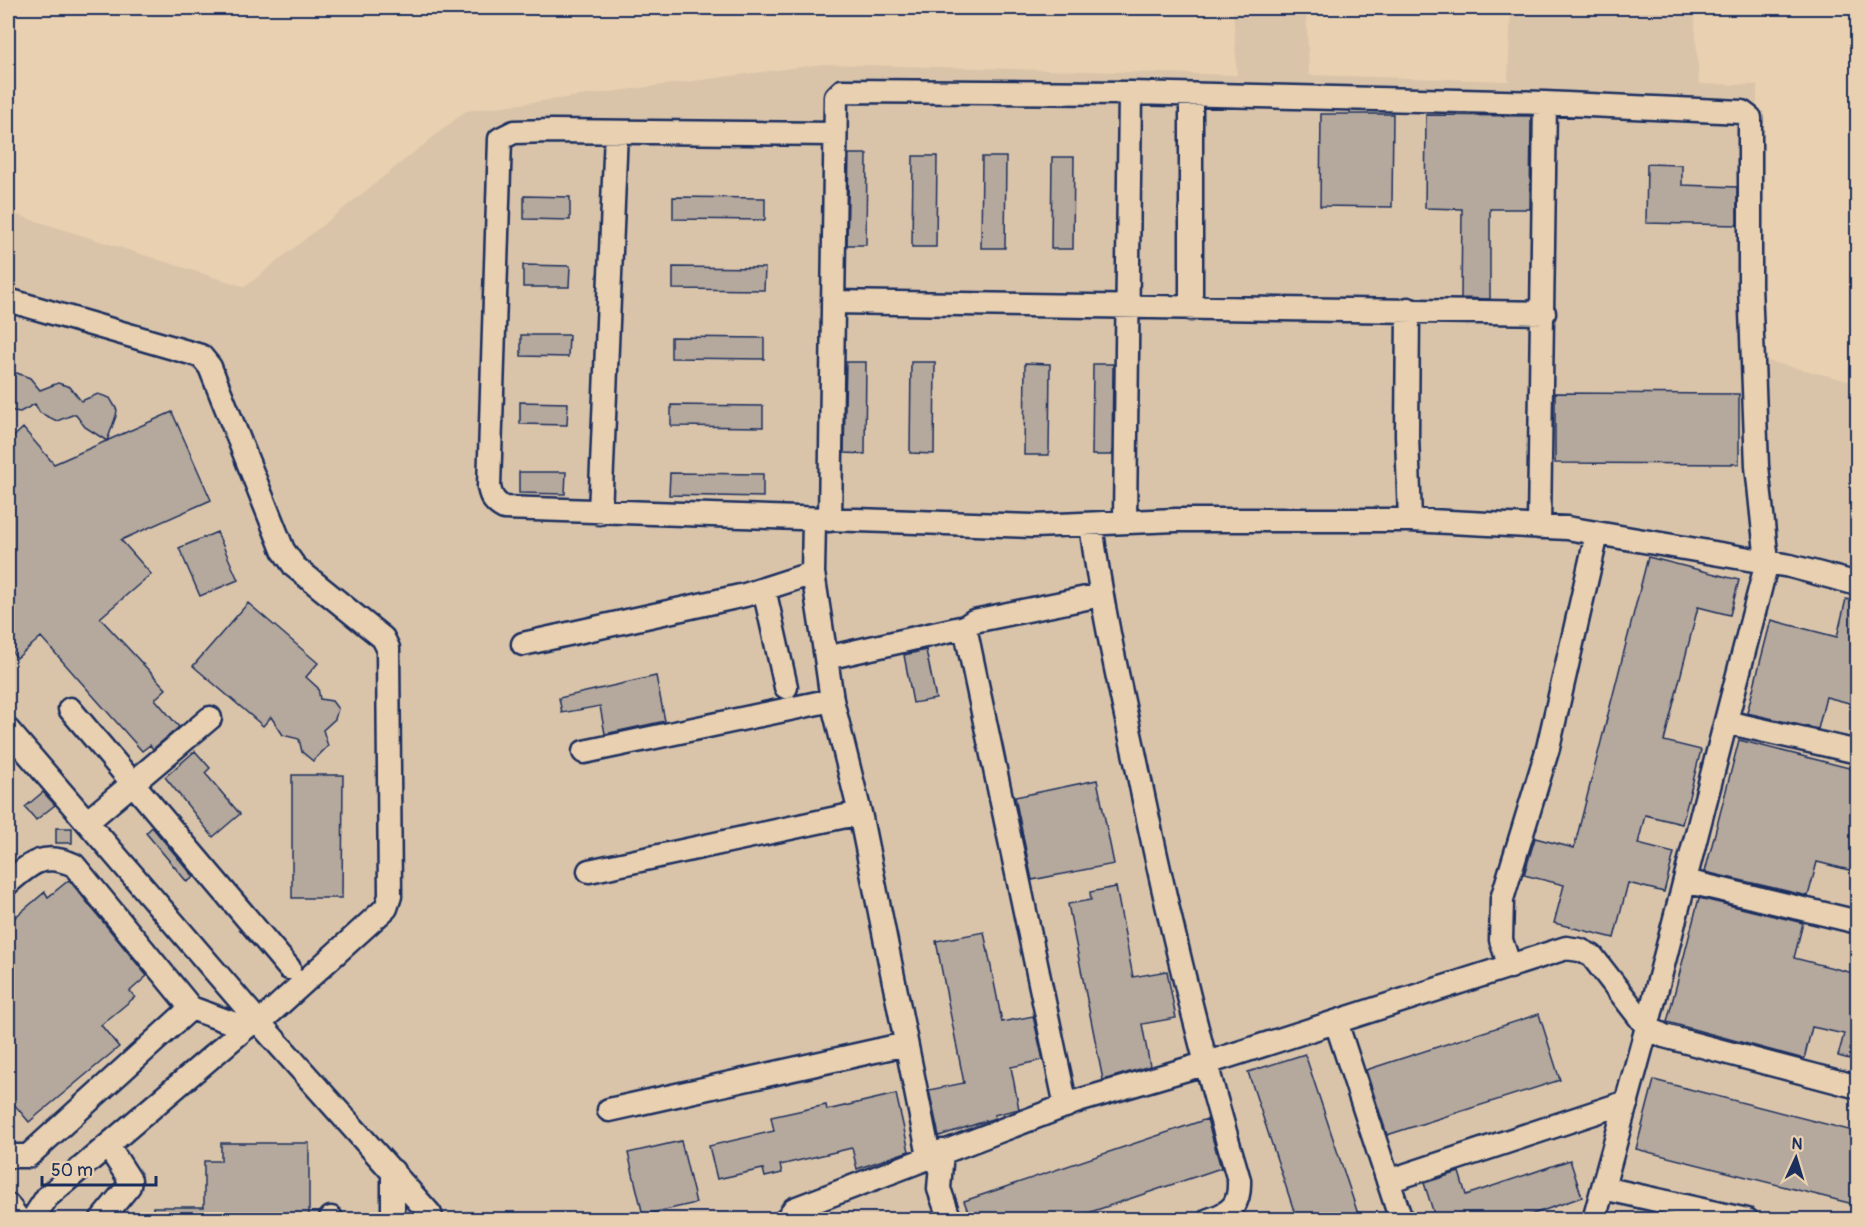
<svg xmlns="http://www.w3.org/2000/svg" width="1865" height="1227" viewBox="0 0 1865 1227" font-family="Pangolin,sans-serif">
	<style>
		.built { fill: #d9c4aa }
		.building { fill: #b5a89c; stroke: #1b2f5e; stroke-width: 1.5 }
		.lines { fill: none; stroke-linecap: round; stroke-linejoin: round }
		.minor-casing { stroke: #1b2f5e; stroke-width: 27 }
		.minor { stroke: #e8d0b0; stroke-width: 22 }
	</style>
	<rect width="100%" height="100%" fill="#e8d0b0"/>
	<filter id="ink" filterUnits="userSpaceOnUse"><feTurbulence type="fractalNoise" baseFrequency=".0167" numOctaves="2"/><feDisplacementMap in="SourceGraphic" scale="12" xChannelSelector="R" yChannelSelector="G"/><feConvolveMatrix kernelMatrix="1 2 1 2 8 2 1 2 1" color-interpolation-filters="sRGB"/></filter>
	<g filter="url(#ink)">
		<path class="built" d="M 1233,8 L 1306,8 L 1309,75 L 1508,81 L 1511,8 L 1694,8 L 1699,84 L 1757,85 L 1755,358 L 1857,383 L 1857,1219 L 8,1219 L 8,216 L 14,214 L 245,287 L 466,111 L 823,64 L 1237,75 Z"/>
		<path class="building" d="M 1321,114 L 1393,114 L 1392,207 L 1320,206 Z
			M 1426,115 L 1531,116 L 1530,209 L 1490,209 L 1490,299 L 1461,298 L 1462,209 L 1425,208 Z
			M 849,154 L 867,154 L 866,245 L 847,245 Z
			M 913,156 L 937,156 L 936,247 L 912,247 Z
			M 982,157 L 1006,157 L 1005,248 L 981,248 Z
			M 1052,157 L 1074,157 L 1073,249 L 1051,249 Z
			M 1647,164 L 1682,165 L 1682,185 L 1737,187 L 1737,225 L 1646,223 Z
			M 524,196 L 570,197 L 570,220 L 524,219 Z
			M 673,197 L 765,198 L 765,220 L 673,219 Z
			M 523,265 L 570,266 L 569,287 L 523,287 Z
			M 673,267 L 765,268 L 764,290 L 673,289 Z
			M 521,335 L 569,335 L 568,357 L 521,356 Z
			M 671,337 L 764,338 L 764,359 L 671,358 Z
			M 846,362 L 866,362 L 865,454 L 844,453 Z
			M 911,362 L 935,362 L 934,454 L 910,453 Z
			M 1025,363 L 1050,364 L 1049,455 L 1024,455 Z
			M 1093,364 L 1113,364 L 1112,455 L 1092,455 Z
			M 17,373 L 30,378 L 40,390 L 58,383 L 70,387 L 81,401 L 98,394 L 110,398 L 117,410 L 116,416 L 107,441 L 85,427 L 75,414 L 57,421 L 40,413 L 35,404 L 20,412 L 8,410 L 8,375 Z
			M 1555,393 L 1739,394 L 1739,464 L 1555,463 Z
			M 520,402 L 568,403 L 567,425 L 520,424 Z
			M 671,405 L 763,406 L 763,427 L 671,426 Z
			M 172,412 L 211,500 L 121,540 L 151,574 L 100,618 L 166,689 L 155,699 L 179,727 L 153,749 L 150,745 L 142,751 L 41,637 L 17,658 L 8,647 L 8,442 L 23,428 L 54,464 Z
			M 519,472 L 566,472 L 565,494 L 519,493 Z
			M 670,473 L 763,474 L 763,497 L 669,495 Z
			M 217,532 L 238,580 L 200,596 L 179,548 Z
			M 1648,557 L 1739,580 L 1730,615 L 1698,607 L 1664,741 L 1701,750 L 1682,824 L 1645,815 L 1638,844 L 1674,853 L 1664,892 L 1628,883 L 1614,938 L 1554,923 L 1564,885 L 1524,875 L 1535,838 L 1574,848 Z
			M 1846,599 L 1857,602 L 1857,705 L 1826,697 L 1818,729 L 1747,713 L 1771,620 L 1837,637 Z
			M 248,603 L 318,663 L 306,677 L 318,688 L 320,699 L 332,701 L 338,709 L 335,719 L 323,730 L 328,746 L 313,761 L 302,752 L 299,739 L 283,735 L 271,717 L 263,726 L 193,666 Z
			M 926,650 L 936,699 L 913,703 L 904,655 Z
			M 656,676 L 665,721 L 605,734 L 600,706 L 562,713 L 559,698 Z
			M 1739,740 L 1857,770 L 1857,872 L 1817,862 L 1808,896 L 1705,872 Z
			M 195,751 L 210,768 L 205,773 L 240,814 L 213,837 L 165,777 Z
			M 292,775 L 343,775 L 342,898 L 292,898 Z
			M 1097,780 L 1114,864 L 1032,880 L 1015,797 Z
			M 43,792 L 55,805 L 36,820 L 25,807 Z
			M 152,827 L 194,877 L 187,882 L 146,833 Z
			M 56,828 L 72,828 L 72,843 L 56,843 Z
			M 69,880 L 147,976 L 130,991 L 135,997 L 101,1025 L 119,1047 L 29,1122 L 8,1097 L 8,923 L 45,892 L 48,897 Z
			M 1116,887 L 1133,977 L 1167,971 L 1176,1018 L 1142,1024 L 1150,1066 L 1103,1080 L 1068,904 L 1091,900 L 1090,892 Z
			M 1699,898 L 1803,923 L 1794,958 L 1857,974 L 1857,1061 L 1838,1056 L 1844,1034 L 1812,1027 L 1804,1059 L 1667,1022 Z
			M 984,932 L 1002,1022 L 1033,1016 L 1043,1060 L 1011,1067 L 1019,1109 L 994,1115 L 995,1118 L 939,1136 L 929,1090 L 964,1083 L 936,941 Z
			M 1539,1014 L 1560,1080 L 1387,1135 L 1366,1070 Z
			M 1305,1054 L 1360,1220 L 1297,1220 L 1248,1072 Z
			M 1654,1080 L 1857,1132 L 1857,1205 L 1636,1149 Z
			M 896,1094 L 909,1151 L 857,1169 L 852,1148 L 780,1165 L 782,1173 L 765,1177 L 763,1169 L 717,1179 L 709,1146 L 774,1131 L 771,1117 L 826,1105 L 827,1110 Z
			M 1207,1119 L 1221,1168 L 1067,1220 L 971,1220 L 964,1201 Z
			M 681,1141 L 696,1203 L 643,1215 L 628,1153 Z
			M 221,1143 L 309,1143 L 309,1220 L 153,1220 L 153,1207 L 204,1207 L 204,1161 L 221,1161 Z
			M 1570,1160 L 1582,1197 L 1516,1220 L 1436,1220 L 1424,1183 L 1459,1172 L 1466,1195 Z"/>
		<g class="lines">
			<defs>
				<path id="minor" d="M 1130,93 L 1545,103 L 1742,112 L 1750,118 L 1750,285 L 1757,466 L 1767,562 L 1647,1027 L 1594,1220
					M 1191,96 L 1191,309
					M 835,134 L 551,131 L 514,132 L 500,139 L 489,487 C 491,498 495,503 504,508 L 1034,526 L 1176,520 L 1410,520 L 1567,528 L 1790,566 L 1858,584
					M 8,300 L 201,356 L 210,367 L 283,550 L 295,567 L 383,638 L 388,648 L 390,896 L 386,908 L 259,1023
					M 833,302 L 1544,313
					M 1408,309 L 1407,435 L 1410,520
					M 600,513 L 616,132
					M 814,520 L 813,573 L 826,658
					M 830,520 L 836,97 L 842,91 L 1130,93 L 1125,520
					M 1091,524 C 1101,603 1118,679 1135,757 C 1164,899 1197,1040 1239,1180 C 1240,1205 1232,1212 1209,1220
					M 1539,527 L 1545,103
					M 764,589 L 786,687
					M 965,627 L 1066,1106
					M 523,644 L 745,595 L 813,573
					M 70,709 L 289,968
					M 1726,722 L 1858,752
					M 8,730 L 256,1019 L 430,1214 L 432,1220
					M 584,752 L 832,700
					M 87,822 L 210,718
					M 589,871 L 860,813
					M 1685,881 L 1858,922
					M 8,883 C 30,864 43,851 74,865 L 191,1008 L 246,1028
					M 1510,967 L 1501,940 L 1502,899 L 1548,748 L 1597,534
					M 1336,1022 L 1401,1220
					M 609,1110 L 906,1044
					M 942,1151 L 939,1189 L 950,1220
					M 8,1156 L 28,1156 L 191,1008
					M 929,1156 L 860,813 L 832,700 L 826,658 L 965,627 L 974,621 L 1101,595
					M 393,1171 L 393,1220
					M 1388,1181 L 1627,1102
					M 1603,1188 L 1747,1220
					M 8,1205 L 19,1220
					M 32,1220 L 47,1197 L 256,1019
					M 101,1220 L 129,1186 L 130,1180 L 108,1146
					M 331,1220 L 331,1218
					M 786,1220 L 794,1209 L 1078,1101 L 1204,1064 L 1566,948 L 1580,950 L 1592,956 L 1647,1027 L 1664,1036 L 1858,1087"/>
			</defs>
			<use href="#minor" class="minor-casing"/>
			<use href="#minor" class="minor"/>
		</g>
	</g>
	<rect width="1865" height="1227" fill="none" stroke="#e8d0b0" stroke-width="30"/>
	<rect x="15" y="15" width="1835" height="1197" fill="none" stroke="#1b2f5e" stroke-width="2" filter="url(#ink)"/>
	<g transform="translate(1796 1158) rotate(4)" stroke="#e8d0b0" stroke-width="4.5" paint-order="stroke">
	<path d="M0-4.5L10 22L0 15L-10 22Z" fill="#1b2f5e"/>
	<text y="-9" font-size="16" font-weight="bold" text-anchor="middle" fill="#1b2f5e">N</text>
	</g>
	<path d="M42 1176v9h114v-9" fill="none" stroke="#1b2f5e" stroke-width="3"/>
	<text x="51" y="1176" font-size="18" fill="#1b2f5e" stroke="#e8d0b0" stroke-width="4.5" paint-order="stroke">50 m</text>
</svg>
